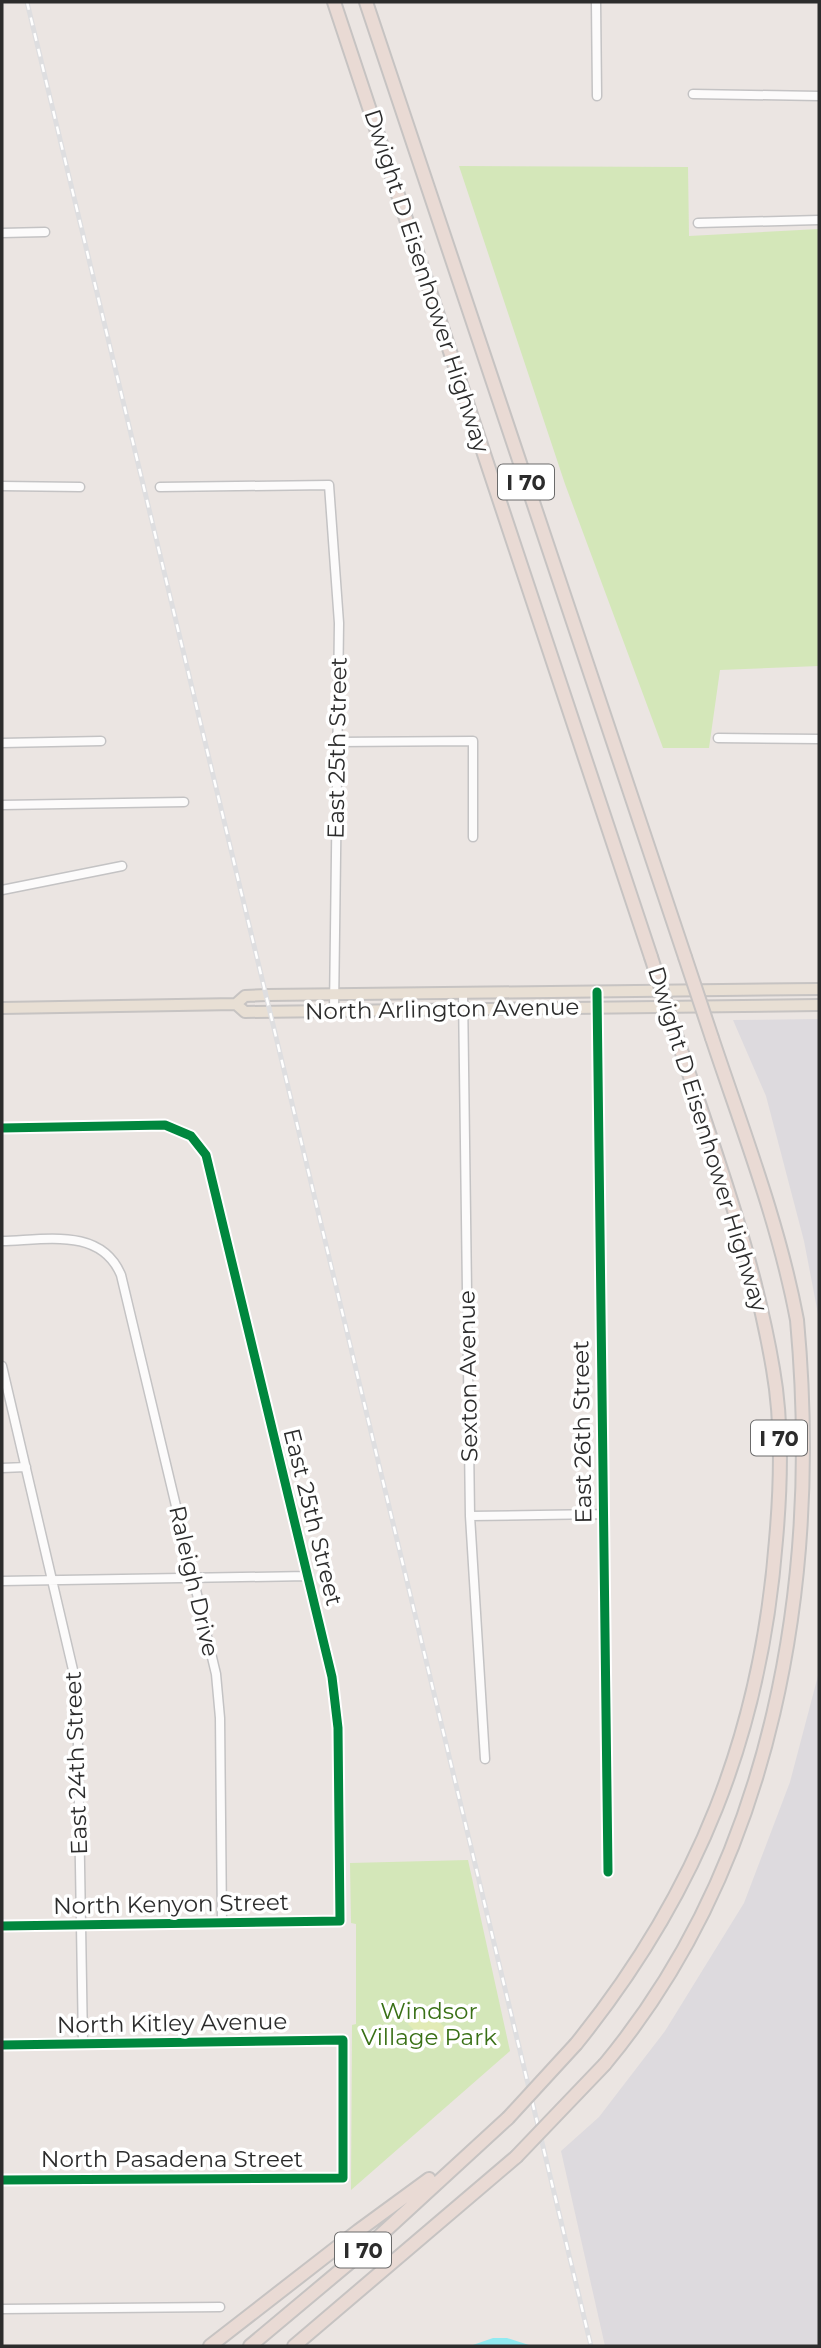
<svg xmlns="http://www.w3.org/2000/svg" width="821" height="2348" viewBox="0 0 821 2348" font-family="Montserrat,sans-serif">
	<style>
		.industrial { fill: #dddade }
		.green { fill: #d4e7b9 }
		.pitch { fill: #e2ebb6 }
		.water { fill: #91eaf1 }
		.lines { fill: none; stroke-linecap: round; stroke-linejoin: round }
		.minor-casing { stroke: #c4c3c4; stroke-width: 11 }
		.major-casing { stroke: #c6c3c2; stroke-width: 14 }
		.highway-casing { stroke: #c6c3c2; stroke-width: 16 }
		.minor { stroke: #fcfbfb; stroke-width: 8 }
		.major { stroke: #e8dfd4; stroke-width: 10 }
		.highway { stroke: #e9dad4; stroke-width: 12 }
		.rail-casing { stroke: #dedee0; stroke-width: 5 }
		.rail { stroke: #fff; stroke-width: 2.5; stroke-dasharray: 8; stroke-linecap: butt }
		.highway-bridge-casing { stroke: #c6c3c2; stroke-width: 16; stroke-linecap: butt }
		.highway-bridge { stroke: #e9dad4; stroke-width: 12 }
		.cycleway-casing { stroke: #fff; stroke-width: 13 }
		.cycleway { stroke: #00873e; stroke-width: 9 }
		.labels { text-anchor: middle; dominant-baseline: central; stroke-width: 7; stroke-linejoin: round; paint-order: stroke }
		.shield { fill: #fff; stroke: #6b6b6b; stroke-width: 2 }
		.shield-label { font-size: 21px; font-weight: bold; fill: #2c2c2c }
		.street-label { font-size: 23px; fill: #2c2c2c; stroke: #fff }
		.park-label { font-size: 23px; fill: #397016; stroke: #fff }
	</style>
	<rect width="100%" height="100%" fill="#ebe5e2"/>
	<path class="industrial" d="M 819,1019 L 819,1319 L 804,1241 L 766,1096 L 733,1020 Z
		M 819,1672 L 819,2346 L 605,2346 L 561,2151 L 599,2117 L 665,2031 L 744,1903 L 790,1782 Z"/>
	<path class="green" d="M 459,166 L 688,167 L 689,236 L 819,229 L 819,666 L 720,670 L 709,748 L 663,748 L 565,484 Z
		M 468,1860 L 510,2051 L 351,2190 L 352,2025 L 356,2024 L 356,1924 L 351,1923 L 350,1863 Z"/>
	<path class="pitch" d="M 425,2007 L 450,2033 L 434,2050 L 408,2024 Z"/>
	<path class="water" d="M 493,2338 L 507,2338 L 532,2346 L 470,2346 Z"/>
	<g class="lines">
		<defs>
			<path id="minor" d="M 596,2 L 597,96
				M 693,94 L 819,96
				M 698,223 L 819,220
				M 2,233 L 45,232
				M 2,486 L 80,487
				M 160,487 L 329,485 L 339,623 L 334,1010
				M 718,738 L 819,739
				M 337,742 L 473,741 L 473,837
				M 2,743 L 101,741
				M 2,805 L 184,802
				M 2,890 L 122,866
				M 597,992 L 608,1872
				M 463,993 L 470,1516 L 485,1759
				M 2,1128 L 165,1125 L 191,1136 L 206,1155 L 332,1677 L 338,1728 L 340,1921 L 2,1926
				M 2,1241 C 45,1240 101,1227 121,1275 L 216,1674 L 220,1718 L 222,1923
				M 2,1366 L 77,1687 L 83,2044
				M 2,1468 L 26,1467
				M 470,1516 L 602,1514
				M 2,1581 L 308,1576
				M 2,2045 L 343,2040 L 343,2178 L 2,2180
				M 2,2309 L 220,2307"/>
			<path id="major" d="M 236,1004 L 245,1012 L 819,1005
				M 2,1008 L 236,1004 L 245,996 L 267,995 L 819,989"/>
			<path id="highway" d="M 334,2 L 651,957
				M 366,2 L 685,957
				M 576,2044 C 698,1893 761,1734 776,1540 C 781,1484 783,1425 773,1369 C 754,1256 714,1149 678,1041
				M 605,2064 C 774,1860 821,1581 797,1320 C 779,1224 743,1131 712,1038
				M 210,2346 L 358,2231 L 429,2179
				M 250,2346 L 361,2253 L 508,2118
				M 294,2346 L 516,2157"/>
		</defs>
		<use href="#minor" class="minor-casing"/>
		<use href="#major" class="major-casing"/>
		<use href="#highway" class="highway-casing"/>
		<use href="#minor" class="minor"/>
		<use href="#major" class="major"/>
		<use href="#highway" class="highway"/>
		<defs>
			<path id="rail" d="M 27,2 L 591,2346"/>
		</defs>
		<use href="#rail" class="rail-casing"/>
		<use href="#rail" class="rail"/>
		<defs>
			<path id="highway-bridge" d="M 651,957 L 678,1041
				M 685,957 L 712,1038
				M 508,2118 L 576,2044
				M 516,2157 L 605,2064"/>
		</defs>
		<use href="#highway-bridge" class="highway-bridge-casing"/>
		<use href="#highway-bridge" class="highway-bridge"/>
		<defs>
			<path id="cycleway" d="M 597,992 L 608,1872
				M 2,1128 L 165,1125 L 191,1136 L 206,1155 L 332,1677 L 338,1728 L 340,1921 L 2,1926
				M 2,2045 L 343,2040 L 343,2178 L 2,2180"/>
		</defs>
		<use href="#cycleway" class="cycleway-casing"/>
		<use href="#cycleway" class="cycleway"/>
	</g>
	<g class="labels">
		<g class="shield">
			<rect x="498" y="464.5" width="56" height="35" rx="5"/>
			<rect x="751" y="1420.5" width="56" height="35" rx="5"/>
			<rect x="335" y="2232.5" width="56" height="35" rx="5"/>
		</g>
		<g class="shield-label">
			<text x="526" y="482">I 70</text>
			<text x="779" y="1438">I 70</text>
			<text x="363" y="2250">I 70</text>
		</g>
		<g class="street-label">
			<text transform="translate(427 281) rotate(72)">Dwight D Eisenhower Highway</text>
			<text transform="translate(337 748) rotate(-89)">East 25th Street</text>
			<text transform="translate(442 1009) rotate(-1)">North Arlington Avenue</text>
			<text transform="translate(708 1139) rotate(73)">Dwight D Eisenhower Highway</text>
			<text transform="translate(468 1376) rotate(-91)">Sexton Avenue</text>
			<text transform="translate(582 1432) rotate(-91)">East 26th Street</text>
			<text transform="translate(313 1517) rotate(76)">East 25th Street</text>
			<text transform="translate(194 1581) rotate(77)">Raleigh Drive</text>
			<text transform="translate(76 1763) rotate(-92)">East 24th Street</text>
			<text transform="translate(171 1904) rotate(-1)">North Kenyon Street</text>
			<text transform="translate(172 2023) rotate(-1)">North Kitley Avenue</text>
			<text x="172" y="2159">North Pasadena Street</text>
		</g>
		<g class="park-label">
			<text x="429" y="2011">Windsor<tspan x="429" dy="26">Village Park</tspan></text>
		</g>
	</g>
	<rect width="821" height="2348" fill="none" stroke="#2c2c2c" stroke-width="7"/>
</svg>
